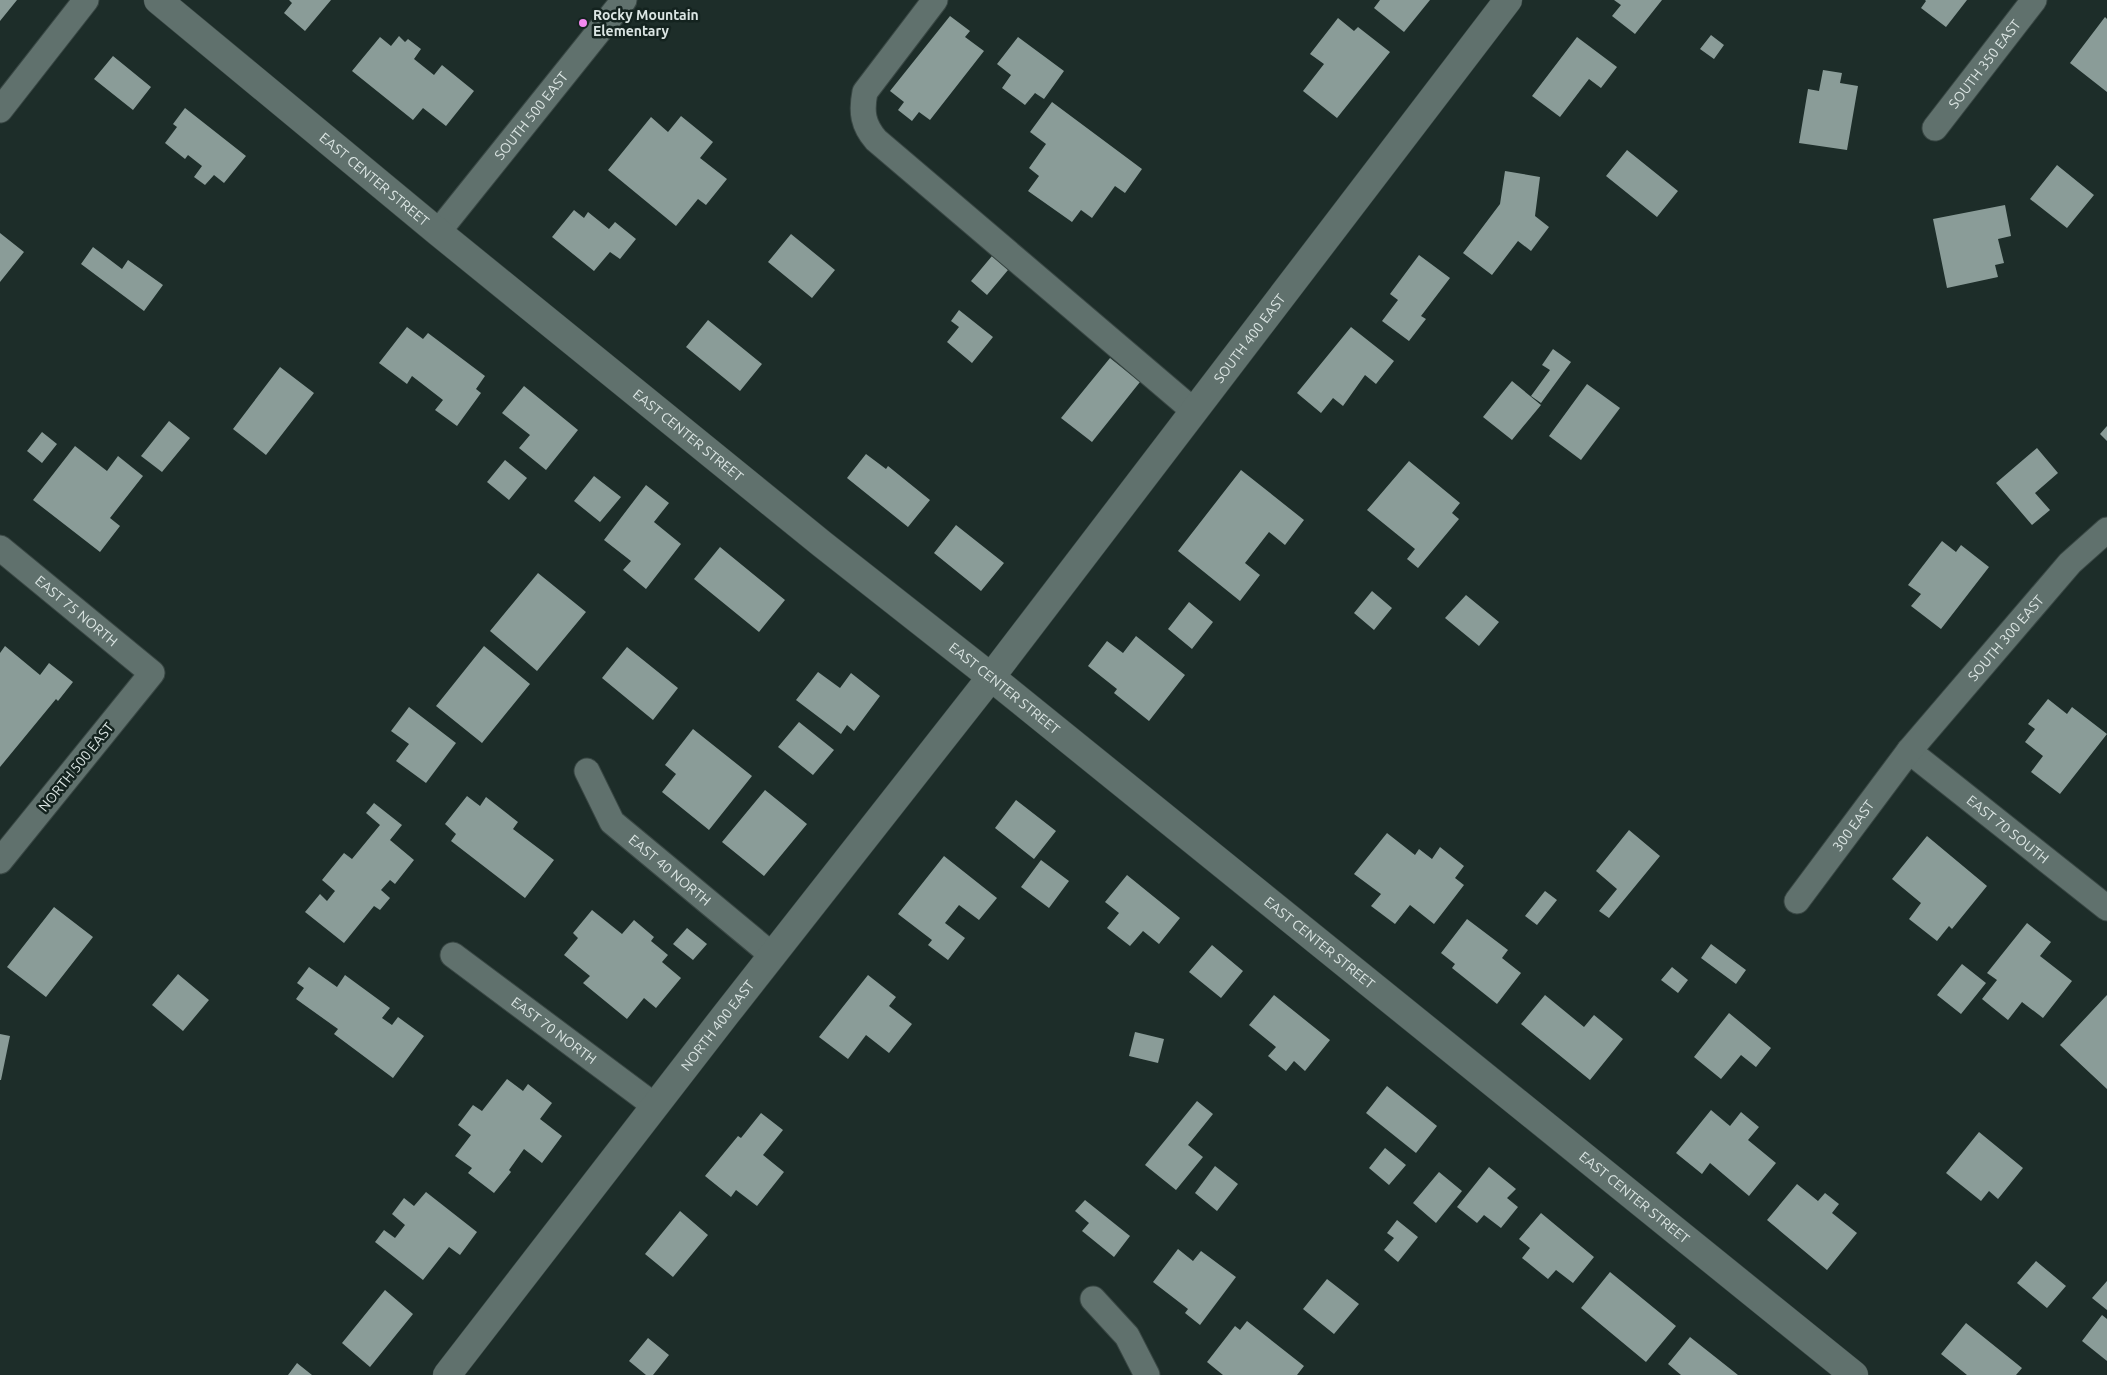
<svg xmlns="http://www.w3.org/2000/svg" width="2107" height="1375" viewBox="0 0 2107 1375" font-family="Ubuntu,sans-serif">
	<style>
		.building { fill: #8a9c98 }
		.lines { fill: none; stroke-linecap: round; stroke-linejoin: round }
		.street-casing { stroke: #394744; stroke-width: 27 }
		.secondary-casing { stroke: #394744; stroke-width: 29 }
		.street { stroke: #60716d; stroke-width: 25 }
		.secondary { stroke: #60716d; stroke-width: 28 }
		.poi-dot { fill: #f489f0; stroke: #14231f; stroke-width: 2 }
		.labels { text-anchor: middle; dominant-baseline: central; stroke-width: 5; stroke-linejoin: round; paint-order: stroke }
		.poi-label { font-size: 14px; font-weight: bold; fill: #dbe5e3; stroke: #14231f; text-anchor: start }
		.street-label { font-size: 14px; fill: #dbe5e3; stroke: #14231f }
	</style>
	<rect width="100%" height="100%" fill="#1d2d29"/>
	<path class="building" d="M 0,0 L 17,0 L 0,21 Z
		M 289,0 L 331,0 L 305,31 L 284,13 L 292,3 Z
		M 1380,0 L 1430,0 L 1404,32 L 1374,8 Z
		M 1614,0 L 1662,0 L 1635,34 L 1612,16 L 1621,5 Z
		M 1925,0 L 1967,0 L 1946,27 L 1921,8 L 1926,1 Z
		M 950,16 L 970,31 L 965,37 L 984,51 L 930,120 L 919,112 L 912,121 L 898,110 L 904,102 L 890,91 Z
		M 2105,17 L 2107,19 L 2107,92 L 2070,63 Z
		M 1338,18 L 1354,31 L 1358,27 L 1390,52 L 1337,118 L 1303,91 L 1324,64 L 1310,54 Z
		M 1711,35 L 1724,45 L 1714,59 L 1700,49 Z
		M 399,36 L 405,42 L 408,39 L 421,49 L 414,59 L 434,75 L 442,65 L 474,91 L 446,126 L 423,108 L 413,120 L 352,71 L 380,37 L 391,46 Z
		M 1018,37 L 1064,71 L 1044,99 L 1035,93 L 1025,105 L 1002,88 L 1011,75 L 997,64 Z
		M 1577,37 L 1617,67 L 1601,88 L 1589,79 L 1560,117 L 1532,96 Z
		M 113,56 L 151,87 L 133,110 L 94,79 Z
		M 1823,70 L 1842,73 L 1840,83 L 1858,86 L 1847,150 L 1799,143 L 1808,89 L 1819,91 Z
		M 1052,102 L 1142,169 L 1125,193 L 1115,186 L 1092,218 L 1081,210 L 1072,222 L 1028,191 L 1039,176 L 1029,168 L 1046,144 L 1030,132 Z
		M 185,108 L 246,156 L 224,183 L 214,175 L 205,185 L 194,177 L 202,166 L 188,155 L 185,159 L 165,143 L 177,127 L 173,124 Z
		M 681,116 L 713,142 L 700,158 L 727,179 L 706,205 L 698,199 L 676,226 L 608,170 L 651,117 L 668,132 Z
		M 1627,150 L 1678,191 L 1657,217 L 1606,176 Z
		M 2057,165 L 2094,195 L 2067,228 L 2030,199 Z
		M 1505,171 L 1540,177 L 1535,216 L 1549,227 L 1531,251 L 1518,241 L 1492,275 L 1463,253 L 1500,204 Z
		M 2005,205 L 2011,236 L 1998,239 L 2004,263 L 1995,265 L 1998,277 L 1947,288 L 1933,219 Z
		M 574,210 L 584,218 L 588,212 L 609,229 L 615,222 L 636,239 L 620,259 L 610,252 L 594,271 L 552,237 Z
		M 0,233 L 24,252 L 0,282 Z
		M 791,234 L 835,270 L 812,298 L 768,262 Z
		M 93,247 L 122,269 L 128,260 L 163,285 L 144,311 L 81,264 Z
		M 1419,255 L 1450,278 L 1421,316 L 1426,319 L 1409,341 L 1382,321 L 1398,300 L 1390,294 Z
		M 992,256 L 1008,270 L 987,295 L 971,281 Z
		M 959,310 L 993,337 L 972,363 L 947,342 L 959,327 L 951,321 Z
		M 708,320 L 762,364 L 740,391 L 686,347 Z
		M 407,327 L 423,339 L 428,333 L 485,376 L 476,389 L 481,393 L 457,426 L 435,410 L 443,400 L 412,376 L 407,384 L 379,363 Z
		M 1351,327 L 1394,361 L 1376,384 L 1365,375 L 1343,406 L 1333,398 L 1321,413 L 1297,393 Z
		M 1553,349 L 1571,362 L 1541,403 L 1531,396 L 1550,370 L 1542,365 Z
		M 1110,358 L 1140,382 L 1092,442 L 1061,418 Z
		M 280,367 L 314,393 L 266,455 L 233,429 Z
		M 1512,381 L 1541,405 L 1512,440 L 1483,417 Z
		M 1587,384 L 1620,408 L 1581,460 L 1549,436 Z
		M 524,386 L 578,430 L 546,470 L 519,448 L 530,435 L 502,413 Z
		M 169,421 L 190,438 L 162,472 L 141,456 Z
		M 2107,426 L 2107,441 L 2100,434 Z
		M 42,432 L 57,444 L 42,463 L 27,451 Z
		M 75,446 L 107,471 L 118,456 L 143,476 L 110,518 L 120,526 L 100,552 L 33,500 Z
		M 2037,448 L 2058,473 L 2035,493 L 2050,510 L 2032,525 L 1996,483 Z
		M 866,454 L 886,469 L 888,466 L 930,500 L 908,527 L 847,478 Z
		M 505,460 L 527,478 L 509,500 L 487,482 Z
		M 1409,461 L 1460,503 L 1452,513 L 1459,519 L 1418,568 L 1407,559 L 1415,549 L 1367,510 Z
		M 1241,470 L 1304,520 L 1285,545 L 1269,532 L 1245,563 L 1260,575 L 1240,601 L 1178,551 Z
		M 594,476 L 621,497 L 600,522 L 574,501 Z
		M 646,485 L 669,503 L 654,522 L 681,544 L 646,589 L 623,570 L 631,561 L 604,540 Z
		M 956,525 L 1004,563 L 981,591 L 934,553 Z
		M 1942,541 L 1956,552 L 1961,545 L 1989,567 L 1941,629 L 1911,606 L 1921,594 L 1908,585 Z
		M 720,547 L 785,600 L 759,632 L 694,579 Z
		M 538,573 L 586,612 L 537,671 L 490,631 Z
		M 1372,591 L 1392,608 L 1374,630 L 1354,613 Z
		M 1466,595 L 1499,622 L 1479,646 L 1445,618 Z
		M 1189,602 L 1213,622 L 1192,649 L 1168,629 Z
		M 1136,636 L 1185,675 L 1149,721 L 1114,693 L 1117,689 L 1088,666 L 1107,641 L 1123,653 Z
		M 5,646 L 40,675 L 49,663 L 73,682 L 58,701 L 56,699 L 0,767 L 0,653 Z
		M 484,646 L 530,684 L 482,743 L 436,706 Z
		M 627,647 L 678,688 L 653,720 L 602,678 Z
		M 818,672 L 840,688 L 851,673 L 880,696 L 854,731 L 847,725 L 841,734 L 796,700 Z
		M 2048,699 L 2067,714 L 2072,707 L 2107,734 L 2060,794 L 2031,772 L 2043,756 L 2025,742 L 2035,729 L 2028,724 Z
		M 409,707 L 456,743 L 426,783 L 396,761 L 409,744 L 391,731 Z
		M 799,722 L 834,750 L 813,775 L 778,747 Z
		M 693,729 L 752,776 L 709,830 L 662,792 L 676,774 L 665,765 Z
		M 765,790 L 807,824 L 764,876 L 722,842 Z
		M 467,796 L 480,806 L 486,797 L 518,822 L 513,829 L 554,860 L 525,898 L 451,841 L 456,834 L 445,824 Z
		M 1016,800 L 1056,831 L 1034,859 L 995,828 Z
		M 374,803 L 402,825 L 390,840 L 414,860 L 395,884 L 390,880 L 381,890 L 390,898 L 380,910 L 374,906 L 344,943 L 305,912 L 320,894 L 327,901 L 335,891 L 322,880 L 344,853 L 352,859 L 380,825 L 366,813 Z
		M 1629,830 L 1660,856 L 1609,918 L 1599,911 L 1617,889 L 1596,871 Z
		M 1387,833 L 1415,855 L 1419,849 L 1432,859 L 1440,847 L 1464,866 L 1455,878 L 1464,885 L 1434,924 L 1410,905 L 1395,924 L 1371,906 L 1381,894 L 1354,874 Z
		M 1927,836 L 1987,886 L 1952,929 L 1949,926 L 1937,941 L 1909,919 L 1921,903 L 1892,879 Z
		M 944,856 L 997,898 L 979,920 L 959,905 L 945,923 L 965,938 L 948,960 L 928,945 L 932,940 L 898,914 Z
		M 1041,860 L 1069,881 L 1049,908 L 1021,887 Z
		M 1127,875 L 1180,918 L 1159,944 L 1143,931 L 1130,946 L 1107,928 L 1119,913 L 1105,902 Z
		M 1545,891 L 1557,900 L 1537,925 L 1525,916 Z
		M 54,907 L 93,937 L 46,997 L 7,967 Z
		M 592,910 L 622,934 L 634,920 L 654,937 L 651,941 L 668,955 L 662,962 L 681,978 L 656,1008 L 644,998 L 627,1019 L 583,983 L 590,976 L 564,955 L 578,938 L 573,933 Z
		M 1467,919 L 1508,950 L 1502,958 L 1521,973 L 1497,1004 L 1452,968 L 1455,964 L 1441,953 Z
		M 2027,923 L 2051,942 L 2040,956 L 2072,981 L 2043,1018 L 2022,1002 L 2008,1020 L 1982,999 L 1997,980 L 1987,973 Z
		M 687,928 L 707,944 L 693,960 L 673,944 Z
		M 1711,944 L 1746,970 L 1736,984 L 1701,958 Z
		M 1212,945 L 1243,971 L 1221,998 L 1189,972 Z
		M 1962,964 L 1986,983 L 1961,1014 L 1937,995 Z
		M 309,967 L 337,987 L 345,975 L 390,1008 L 382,1018 L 392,1025 L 398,1017 L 424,1036 L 393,1078 L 334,1034 L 338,1029 L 296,999 L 304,988 L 297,983 Z
		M 1672,967 L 1688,980 L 1678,993 L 1661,980 Z
		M 178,974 L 209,1000 L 183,1031 L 152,1005 Z
		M 868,975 L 896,997 L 889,1006 L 912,1024 L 889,1053 L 866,1035 L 848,1059 L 819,1037 Z
		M 1274,995 L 1330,1040 L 1305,1071 L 1294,1061 L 1286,1071 L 1268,1056 L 1276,1047 L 1249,1025 Z
		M 1545,995 L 1584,1027 L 1594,1015 L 1623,1039 L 1590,1080 L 1521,1024 Z
		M 2107,995 L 2107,1089 L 2060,1045 Z
		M 1729,1013 L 1771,1048 L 1756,1067 L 1741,1055 L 1721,1079 L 1694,1057 Z
		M 1135,1032 L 1164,1039 L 1158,1063 L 1129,1056 Z
		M 0,1034 L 10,1036 L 1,1080 L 0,1080 Z
		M 507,1079 L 523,1091 L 528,1084 L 552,1103 L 540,1119 L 562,1136 L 542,1163 L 524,1149 L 509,1170 L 511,1172 L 494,1193 L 468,1173 L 472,1168 L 455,1156 L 471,1135 L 458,1125 L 473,1105 L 482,1111 Z
		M 1387,1086 L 1437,1126 L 1416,1153 L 1366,1113 Z
		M 1197,1101 L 1213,1114 L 1188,1145 L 1203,1157 L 1176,1190 L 1145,1165 Z
		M 1711,1110 L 1730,1126 L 1741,1112 L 1759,1127 L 1748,1140 L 1776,1163 L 1749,1196 L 1710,1163 L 1702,1174 L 1676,1153 Z
		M 761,1113 L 783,1130 L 763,1155 L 784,1172 L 757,1206 L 736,1190 L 731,1197 L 705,1176 L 738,1136 L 741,1138 Z
		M 1979,1132 L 2023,1168 L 1998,1199 L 1989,1191 L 1981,1201 L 1946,1173 Z
		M 1385,1148 L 1406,1165 L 1389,1185 L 1369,1168 Z
		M 1215,1166 L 1238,1184 L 1217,1211 L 1195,1193 Z
		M 1489,1167 L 1516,1189 L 1507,1198 L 1518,1207 L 1501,1228 L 1484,1215 L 1477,1223 L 1457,1207 Z
		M 1439,1172 L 1462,1191 L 1436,1223 L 1413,1203 Z
		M 1797,1184 L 1818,1201 L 1825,1193 L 1839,1204 L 1832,1213 L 1857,1233 L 1827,1270 L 1767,1220 Z
		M 426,1192 L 477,1232 L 460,1255 L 449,1247 L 423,1280 L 375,1242 L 384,1230 L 395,1238 L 405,1225 L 392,1214 L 404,1198 L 414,1206 Z
		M 1085,1200 L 1130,1236 L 1114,1257 L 1082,1231 L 1089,1223 L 1075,1211 Z
		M 680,1211 L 708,1235 L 673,1277 L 645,1254 Z
		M 1541,1213 L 1594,1257 L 1573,1283 L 1556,1270 L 1548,1279 L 1522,1258 L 1530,1248 L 1519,1239 Z
		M 1397,1220 L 1418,1237 L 1398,1262 L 1384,1250 L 1394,1238 L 1387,1233 Z
		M 1178,1249 L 1193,1261 L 1201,1251 L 1236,1277 L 1200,1325 L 1185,1313 L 1188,1309 L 1153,1282 Z
		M 2036,1261 L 2066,1286 L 2047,1308 L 2017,1283 Z
		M 1610,1272 L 1676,1326 L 1646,1362 L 1581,1308 Z
		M 1327,1279 L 1359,1304 L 1334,1334 L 1303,1309 Z
		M 2107,1281 L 2107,1310 L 2092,1298 Z
		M 385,1290 L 413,1314 L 370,1367 L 342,1343 Z
		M 2102,1315 L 2107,1319 L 2107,1361 L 2082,1341 Z
		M 1247,1321 L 1304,1366 L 1297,1375 L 1223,1375 L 1207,1362 L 1235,1326 L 1240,1330 Z
		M 1966,1323 L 2022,1368 L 2016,1375 L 1967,1375 L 1941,1354 Z
		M 1690,1337 L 1738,1375 L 1681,1375 L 1668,1364 Z
		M 648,1338 L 669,1355 L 653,1375 L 646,1375 L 629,1361 Z
		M 297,1363 L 312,1375 L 288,1375 Z"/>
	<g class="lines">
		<defs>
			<g id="street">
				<path d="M 935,0 L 865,92 C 861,112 863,125 876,140 L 1194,411"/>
				<path d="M 0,110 L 86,0"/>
				<path id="s1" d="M 1935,128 L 2034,0"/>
				<path id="s2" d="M 438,232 L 624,0"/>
				<path id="s3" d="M 0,548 L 152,673 L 0,861"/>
				<path id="s4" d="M 1909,751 L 2107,908"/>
				<path id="s5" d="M 587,771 L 612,822 L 772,955"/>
				<path id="s6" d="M 1797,901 L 1909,751 L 2070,563 L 2107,530"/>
				<path id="s7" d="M 453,955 L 655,1106"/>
				<path d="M 1093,1299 L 1127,1336 L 1147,1375"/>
			</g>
			<g id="secondary">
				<path id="s8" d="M 158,0 L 438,232 L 822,544 L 991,677 L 1854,1375"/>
				<path id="s9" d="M 447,1375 L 727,1013 L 991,677 L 1508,0"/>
			</g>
		</defs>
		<use href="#street" class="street-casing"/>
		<use href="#secondary" class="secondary-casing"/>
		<use href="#street" class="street"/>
		<use href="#secondary" class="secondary"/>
	</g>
	<circle class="poi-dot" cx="583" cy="23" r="5"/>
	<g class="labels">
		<g class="poi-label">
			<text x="593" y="15">Rocky Mountain<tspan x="593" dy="16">Elementary</tspan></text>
		</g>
		<g class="street-label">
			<text stroke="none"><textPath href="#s1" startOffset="81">SOUTH 350 EAST</textPath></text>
			<text stroke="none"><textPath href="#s2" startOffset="149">SOUTH 500 EAST</textPath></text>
			<text stroke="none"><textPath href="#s8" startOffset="281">EAST CENTER STREET</textPath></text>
			<text stroke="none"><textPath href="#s9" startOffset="1311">SOUTH 400 EAST</textPath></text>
			<text stroke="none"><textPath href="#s8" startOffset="686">EAST CENTER STREET</textPath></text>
			<text stroke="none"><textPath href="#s3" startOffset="99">EAST 75 NORTH</textPath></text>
			<text stroke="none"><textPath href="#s6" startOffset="336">SOUTH 300 EAST</textPath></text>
			<text stroke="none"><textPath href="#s8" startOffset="1091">EAST CENTER STREET</textPath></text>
			<text transform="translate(76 767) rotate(-51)">NORTH 500 EAST</text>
			<text stroke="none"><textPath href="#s6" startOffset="94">300 EAST</textPath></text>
			<text stroke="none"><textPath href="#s4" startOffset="126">EAST 70 SOUTH</textPath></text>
			<text stroke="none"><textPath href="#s5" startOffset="132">EAST 40 NORTH</textPath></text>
			<text stroke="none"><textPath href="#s8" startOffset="1496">EAST CENTER STREET</textPath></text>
			<text stroke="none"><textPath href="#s9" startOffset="442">NORTH 400 EAST</textPath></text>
			<text stroke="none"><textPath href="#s7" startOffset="126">EAST 70 NORTH</textPath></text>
			<text stroke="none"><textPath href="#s8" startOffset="1901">EAST CENTER STREET</textPath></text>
		</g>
	</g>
</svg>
